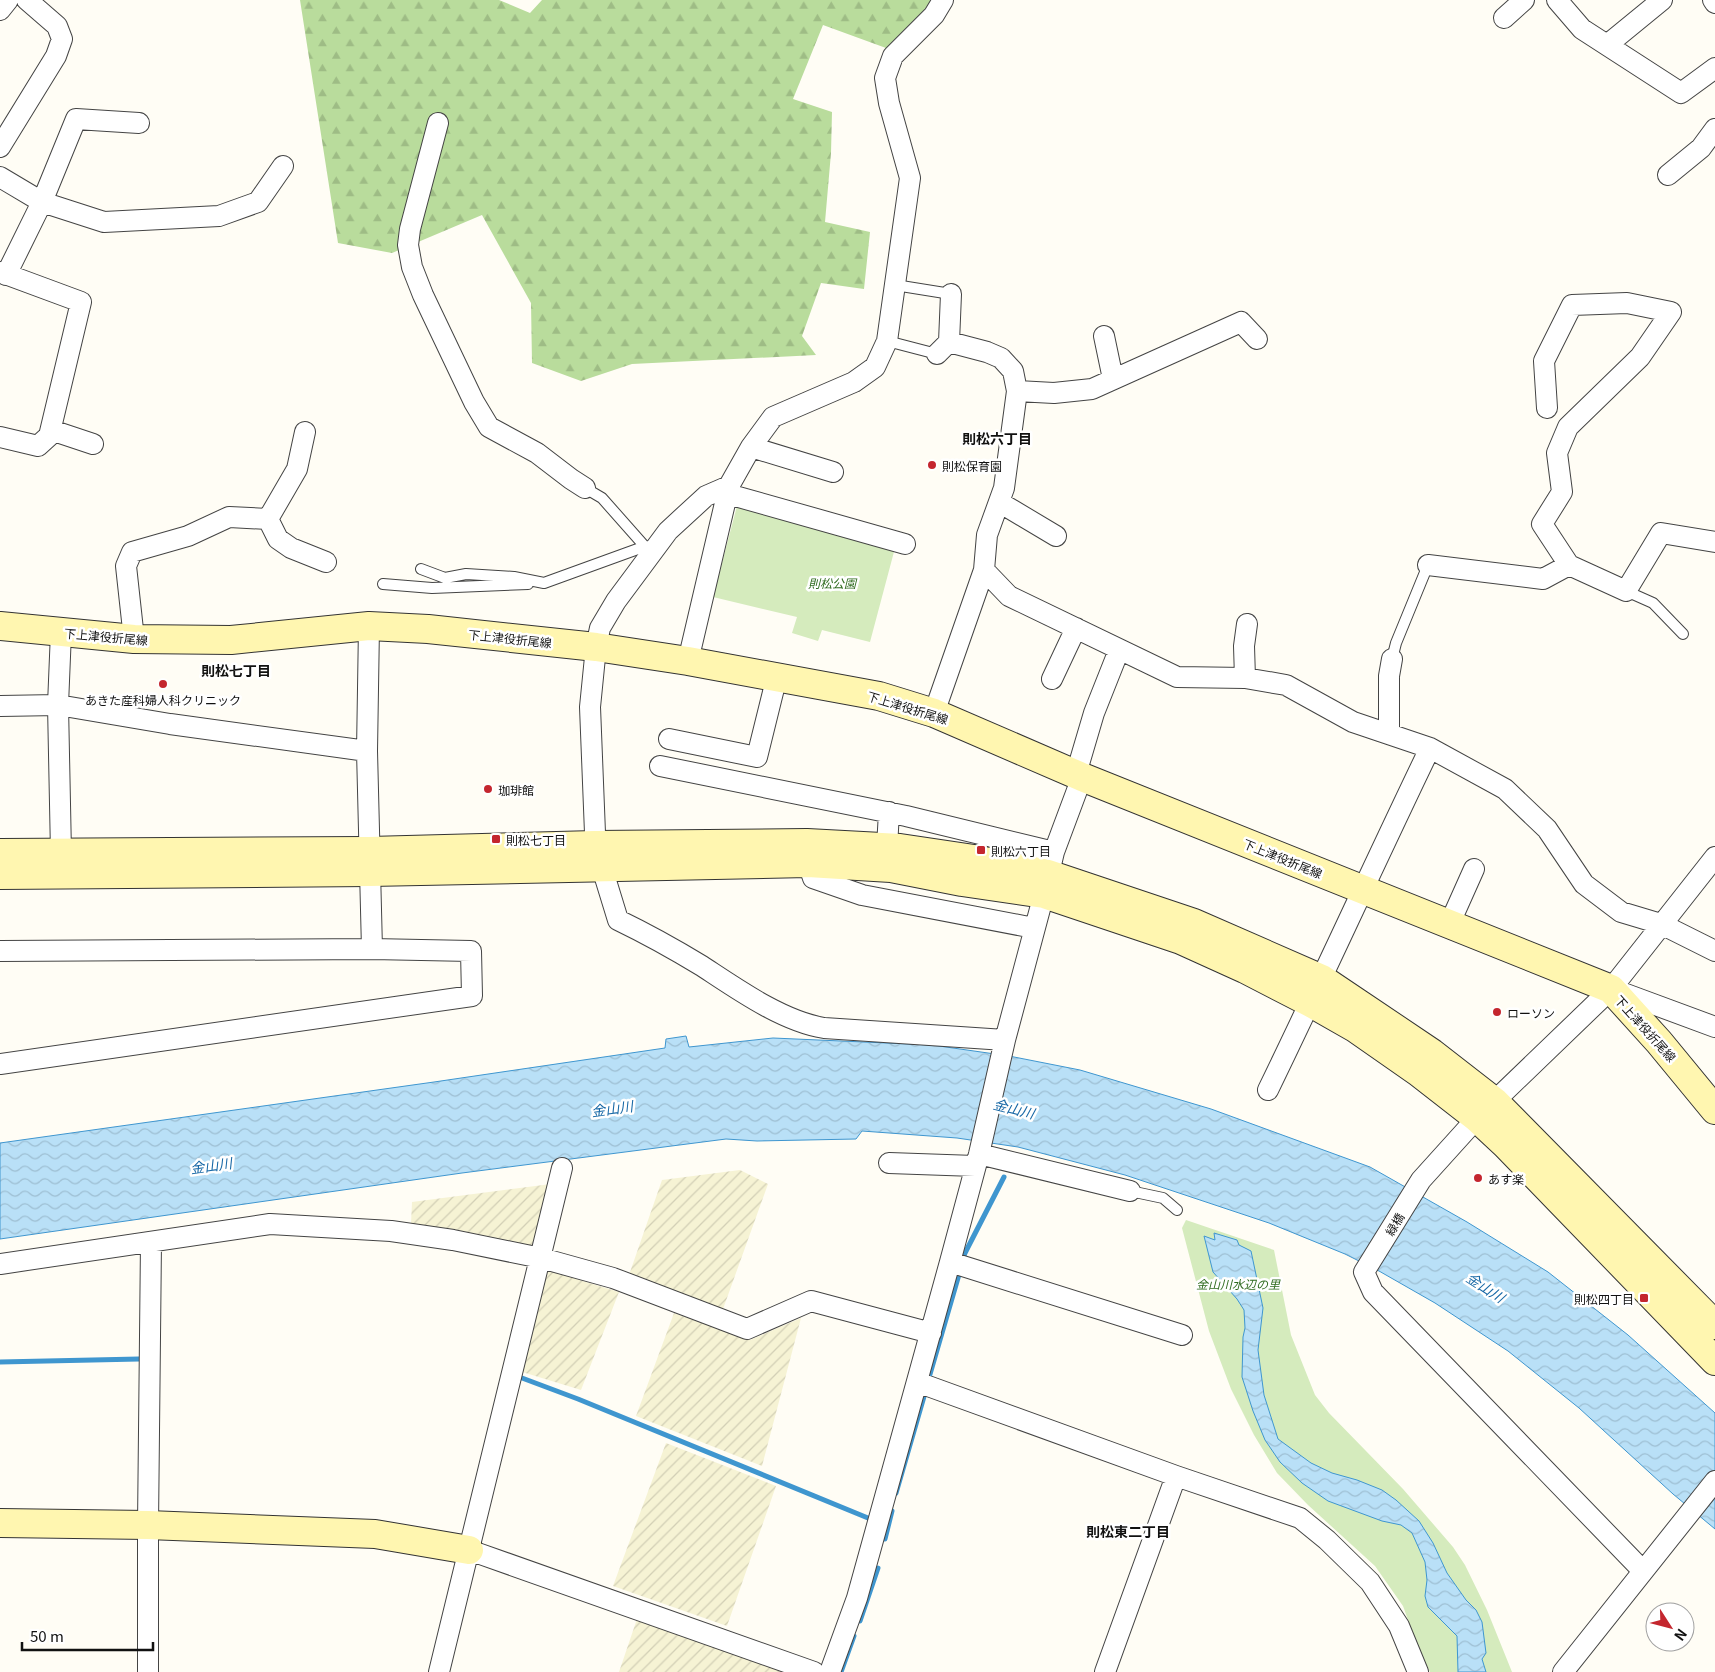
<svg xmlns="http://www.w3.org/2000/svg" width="1715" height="1672" viewBox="0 0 1715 1672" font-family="Georgia,'Noto Sans JP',serif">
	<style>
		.farmland { fill: url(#farmland-furrows) }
		.forest { fill: url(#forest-firs) }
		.park { fill: #d5ebbd }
		.water { fill: url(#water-waves); stroke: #3f96cf }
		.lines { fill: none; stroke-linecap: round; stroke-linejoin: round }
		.stream { stroke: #3f96cf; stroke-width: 5 }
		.lane-casing { stroke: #444; stroke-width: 12 }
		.street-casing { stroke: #444; stroke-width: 22 }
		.secondary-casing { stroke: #333; stroke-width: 30 }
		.lane { stroke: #fff; stroke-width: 10 }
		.street { stroke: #fff; stroke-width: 20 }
		.secondary { stroke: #fff6b0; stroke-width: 28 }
		.poi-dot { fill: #c4262e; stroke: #fff; stroke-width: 2 }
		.labels { text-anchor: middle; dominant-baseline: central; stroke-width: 5; stroke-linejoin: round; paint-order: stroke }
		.poi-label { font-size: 12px; fill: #111; stroke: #fff; text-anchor: start }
		.park-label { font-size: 12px; font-style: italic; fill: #2f6b1f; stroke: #fff }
		.street-label { font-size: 12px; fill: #111; stroke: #fff }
		.neighbourhood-label { font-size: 14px; font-weight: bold; fill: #111; stroke: #fff }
		.water-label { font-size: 14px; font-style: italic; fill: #1768a6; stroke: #fff }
	</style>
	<defs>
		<pattern id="farmland-furrows" width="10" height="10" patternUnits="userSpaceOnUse" patternTransform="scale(1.25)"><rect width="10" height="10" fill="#f6f3d4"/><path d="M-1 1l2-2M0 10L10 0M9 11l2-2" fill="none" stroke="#d2cfb5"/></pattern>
		<pattern id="forest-firs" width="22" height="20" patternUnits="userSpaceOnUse" patternTransform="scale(1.25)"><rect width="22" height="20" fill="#b9dc9c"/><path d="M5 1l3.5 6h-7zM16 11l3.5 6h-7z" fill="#9ebc85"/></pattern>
		<pattern id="water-waves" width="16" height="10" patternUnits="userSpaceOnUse" patternTransform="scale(1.25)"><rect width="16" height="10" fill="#b9e0f7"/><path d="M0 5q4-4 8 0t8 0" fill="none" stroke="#9ebfd3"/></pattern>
	</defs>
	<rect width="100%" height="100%" fill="#fffdf5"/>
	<path class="farmland" d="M 740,1170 L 768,1184 L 723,1309 L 629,1275 L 662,1180 Z
		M 551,1184 L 535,1246 L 452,1229 L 411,1224 L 412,1202 Z
		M 547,1270 L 619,1292 L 581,1390 L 519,1371 Z
		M 674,1313 L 750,1340 L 801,1318 L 762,1466 L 636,1416 Z
		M 666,1443 L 776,1486 L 727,1626 L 613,1586 Z
		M 638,1616 L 785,1672 L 619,1672 Z"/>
	<path class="forest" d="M 300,0 L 499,0 L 530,13 L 542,0 L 931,0 L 926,8 L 886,48 L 823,25 L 793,99 L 832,112 L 831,153 L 825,222 L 870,232 L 864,289 L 821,283 L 802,336 L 816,355 L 632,364 L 581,381 L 532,363 L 531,303 L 482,215 L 392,253 L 338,243 Z"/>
	<path class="park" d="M 737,506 L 895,548 L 870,642 L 822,630 L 818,641 L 792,633 L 797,617 L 713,597 Z
		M 1186,1220 L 1274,1250 L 1291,1335 L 1315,1395 L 1329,1413 L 1403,1489 L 1453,1547 L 1465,1565 L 1487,1610 L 1512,1672 L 1430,1672 L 1417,1645 L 1403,1606 L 1375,1566 L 1308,1505 L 1277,1473 L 1254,1435 L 1231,1389 L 1209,1331 L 1182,1228 Z"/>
	<path class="water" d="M 686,1036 L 689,1047 L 773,1038 L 932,1045 L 1009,1056 L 1080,1070 L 1211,1109 L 1370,1167 L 1467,1222 L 1548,1272 L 1628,1335 L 1715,1413 L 1715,1529 L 1673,1494 L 1579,1408 L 1508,1351 L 1435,1303 L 1379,1271 L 1345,1254 L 1269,1223 L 1125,1175 L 1018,1147 L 957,1138 L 862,1131 L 856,1139 L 757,1141 L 726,1139 L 462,1173 L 0,1239 L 0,1143 L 434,1082 L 665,1048 L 666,1039 Z
		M 1214,1233 L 1237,1240 L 1239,1245 L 1251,1251 L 1263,1308 L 1258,1350 L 1264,1395 L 1278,1439 L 1311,1463 L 1332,1473 L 1357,1480 L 1382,1490 L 1396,1500 L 1419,1521 L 1433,1543 L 1447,1573 L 1466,1600 L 1476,1610 L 1482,1622 L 1486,1653 L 1482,1659 L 1486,1672 L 1458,1672 L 1457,1636 L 1428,1607 L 1425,1596 L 1427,1580 L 1425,1562 L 1412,1533 L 1401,1525 L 1382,1521 L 1328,1501 L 1302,1483 L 1280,1462 L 1265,1440 L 1253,1411 L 1242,1377 L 1243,1337 L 1245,1328 L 1244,1310 L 1237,1299 L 1213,1272 L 1204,1236 L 1215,1240 Z"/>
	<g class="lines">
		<path class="stream" d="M 962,1262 L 965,1253 L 1004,1177
			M 0,1362 L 139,1359
			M 522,1378 L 578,1399 L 868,1518
			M 928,1381 L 960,1271
			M 896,1493 L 925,1393
			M 885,1539 L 892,1511
			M 860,1621 L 878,1568
			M 841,1672 L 854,1636"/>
		<defs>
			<path id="lane" d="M 895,285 L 951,294
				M 887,341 L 937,354
				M 585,488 L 602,498 L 648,550
				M 421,569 L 445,578 L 466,574 L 514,577 L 544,583 L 646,546
				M 383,584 L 432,588 L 528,584
				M 1626,591 L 1653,603 L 1683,634
				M 1392,659 L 1396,643 L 1428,565
				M 1130,1191 L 1163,1198 L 1177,1210"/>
			<path id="street" d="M 1557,0 L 1582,29 L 1681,93 L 1715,68
				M 1713,0 L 1715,3
				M 0,10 L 8,0
				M 1504,18 L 1524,0
				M 1607,45 L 1662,0
				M 438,123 L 410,229 L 408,245 L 412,267 L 423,295 L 474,402 L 489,427 L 537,453 L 571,479 L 585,488
				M 0,147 L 56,56 L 62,39 L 57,26 L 27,0
				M 1668,175 L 1701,148 L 1715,129
				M 0,177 L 42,202 L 104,222 L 219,216 L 258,202 L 283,166
				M 0,272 L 81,302 L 49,436 L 38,446 L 0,437
				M 6,275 L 42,202 L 76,119 L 139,123
				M 1104,336 L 1113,379
				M 949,342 L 951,294
				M 1017,391 L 1054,393 L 1092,389 L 1241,322 L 1257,339
				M 1547,408 L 1544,361 L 1572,305 L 1627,303 L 1671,312 L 1640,357 L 1568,427 L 1557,453 L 1562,492 L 1542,524 L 1569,565 L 1626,591 L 1661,533 L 1715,542
				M 51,430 L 93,444
				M 751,447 L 833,472
				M 729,486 L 706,496 L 668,531 L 616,601 L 600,628 L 596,647 L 590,707 L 595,833 L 595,845 L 618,920 C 647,934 674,949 702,966 C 737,989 782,1021 824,1028 L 1005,1040
				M 728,494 L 905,544
				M 999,502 L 1056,536
				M 268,519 L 297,469 L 305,432
				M 268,519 L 278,539 L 291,548 L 326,562
				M 1428,565 L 1543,579 L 1569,565
				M 984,570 L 1009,596 L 1177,677 L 1245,678 L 1286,685 L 1353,722 L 1430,748 L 1505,789 L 1547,829 L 1584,884 L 1621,912 L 1661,924 L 1715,951
				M 369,626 L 367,751 L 372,949
				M 61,632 L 58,705 L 61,853
				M 134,639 L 126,566 L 132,552 L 188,536 L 229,517 L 268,519
				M 688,661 L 729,486 L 751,447 L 773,417 L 854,382 L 875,367 L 887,341 L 910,178 L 889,103 L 885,78 L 893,56 L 934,15 L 943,0
				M 1245,678 L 1244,646 L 1247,624
				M 1052,679 L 1076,628
				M 0,706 L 58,705 L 170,724 L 367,751
				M 934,713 L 984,570 L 987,535 L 1004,488 L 1017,391 L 1013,371 L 1001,358 L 987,352 L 949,342 L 937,354
				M 1389,734 L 1389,676 L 1392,659
				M 669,739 L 757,757 L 777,676
				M 660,766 L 906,816 L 1054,852
				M 1076,774 L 1094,713 L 1119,650
				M 887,847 L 889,812
				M 808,863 L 813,878 L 862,895 L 1034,928
				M 1449,925 L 1474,869
				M 0,951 L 372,949 L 471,951 L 472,996 L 0,1064
				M 1615,990 L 1715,1027
				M 1268,1090 C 1323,977 1375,862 1430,748
				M 979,1154 L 1130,1191
				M 889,1163 L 975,1166
				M 950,1262 L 1182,1335
				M 0,1264 L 270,1224 L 391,1231 L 453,1240 L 541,1258 L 613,1278 L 747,1329 L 811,1301 L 931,1333
				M 917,1382 L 1176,1476 L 1300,1518 L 1327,1540 L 1370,1582 L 1399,1626 L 1418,1672
				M 469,1550 L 814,1672
				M 1643,1571 L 1373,1292 L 1364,1272 L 1421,1180 L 1477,1118 L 1611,989 L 1715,857
				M 148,1672 L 148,1525 L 151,1242
				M 439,1672 L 562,1168
				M 830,1672 L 857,1598 L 950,1262 L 979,1154 L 1005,1040 L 1044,894 L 1054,852 L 1082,777
				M 1105,1672 L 1176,1476
				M 1563,1672 L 1715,1481"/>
			<path id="secondary" d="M 0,626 L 134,639 L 231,640 L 369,626 L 428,629 L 596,647 L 688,661 L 879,696 L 934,713 L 1082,777 L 1611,989 L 1659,1042 L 1715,1110
				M 0,853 L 369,851 L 595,845 L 807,843 L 900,848 L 974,859 L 1048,874 L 1194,923 L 1322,979 L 1432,1053 L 1495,1102 L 1715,1325
				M 0,875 L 370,872 L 808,863 L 891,868 L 962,882 L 1044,894 L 1181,940 L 1245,969 L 1311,1003 L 1355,1028 L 1418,1072 L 1477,1118 L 1506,1145 L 1715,1361
				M 0,1523 L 148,1525 L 375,1534 L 469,1550"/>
		</defs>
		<use href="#lane" class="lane-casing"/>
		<use href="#street" class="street-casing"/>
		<use href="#secondary" class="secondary-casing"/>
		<use href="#lane" class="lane"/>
		<use href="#street" class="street"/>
		<use href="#secondary" class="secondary"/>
	</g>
	<g class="poi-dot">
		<circle cx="932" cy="465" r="5"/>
		<circle cx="163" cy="684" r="5"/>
		<circle cx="488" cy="789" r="5"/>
		<rect x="491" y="834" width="10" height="10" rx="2.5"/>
		<rect x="976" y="845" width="10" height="10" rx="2.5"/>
		<circle cx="1497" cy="1012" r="5"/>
		<circle cx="1478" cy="1178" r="5"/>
		<rect x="1639" y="1293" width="10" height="10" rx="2.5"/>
	</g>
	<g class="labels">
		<g class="poi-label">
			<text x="942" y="465">則松保育園</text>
			<text x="163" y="699" text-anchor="middle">あきた産科婦人科クリニック</text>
			<text x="498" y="789">珈琲館</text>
			<text x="506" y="839">則松七丁目</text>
			<text x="991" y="850">則松六丁目</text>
			<text x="1507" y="1012">ローソン</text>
			<text x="1488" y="1178">あす楽</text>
			<text x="1634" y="1298" text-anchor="end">則松四丁目</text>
		</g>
		<g class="park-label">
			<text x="832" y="582">則松公園</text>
			<text x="1238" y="1283">金山川水辺の里</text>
		</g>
		<g class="street-label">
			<text transform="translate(106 636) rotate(5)">下上津役折尾線</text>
			<text transform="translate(510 638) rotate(6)">下上津役折尾線</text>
			<text transform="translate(908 707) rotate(17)">下上津役折尾線</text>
			<text transform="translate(1283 858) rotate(22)">下上津役折尾線</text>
			<text transform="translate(1646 1028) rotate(48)">下上津役折尾線</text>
			<text transform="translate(1394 1224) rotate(-59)">緑橋</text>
		</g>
		<g class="neighbourhood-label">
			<text x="997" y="438">則松六丁目</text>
			<text x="236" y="670">則松七丁目</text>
			<text x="1128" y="1531">則松東二丁目</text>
		</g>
		<g class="water-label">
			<text transform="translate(612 1108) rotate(-8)">金山川</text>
			<text transform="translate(1014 1108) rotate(14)">金山川</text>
			<text transform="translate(211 1165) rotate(-8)">金山川</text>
			<text transform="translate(1486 1287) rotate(33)">金山川</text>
		</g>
	</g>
	<g transform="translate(1670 1627) rotate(126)"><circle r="24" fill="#ffffff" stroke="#a0a0a0"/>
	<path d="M0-4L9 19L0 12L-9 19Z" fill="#c4262e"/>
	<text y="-8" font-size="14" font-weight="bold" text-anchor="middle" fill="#111111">N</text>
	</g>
	<path d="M22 1642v8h131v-8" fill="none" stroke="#111111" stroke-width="2.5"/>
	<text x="30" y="1642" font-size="15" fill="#111111" stroke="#ffffff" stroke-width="4" paint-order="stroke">50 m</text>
</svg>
